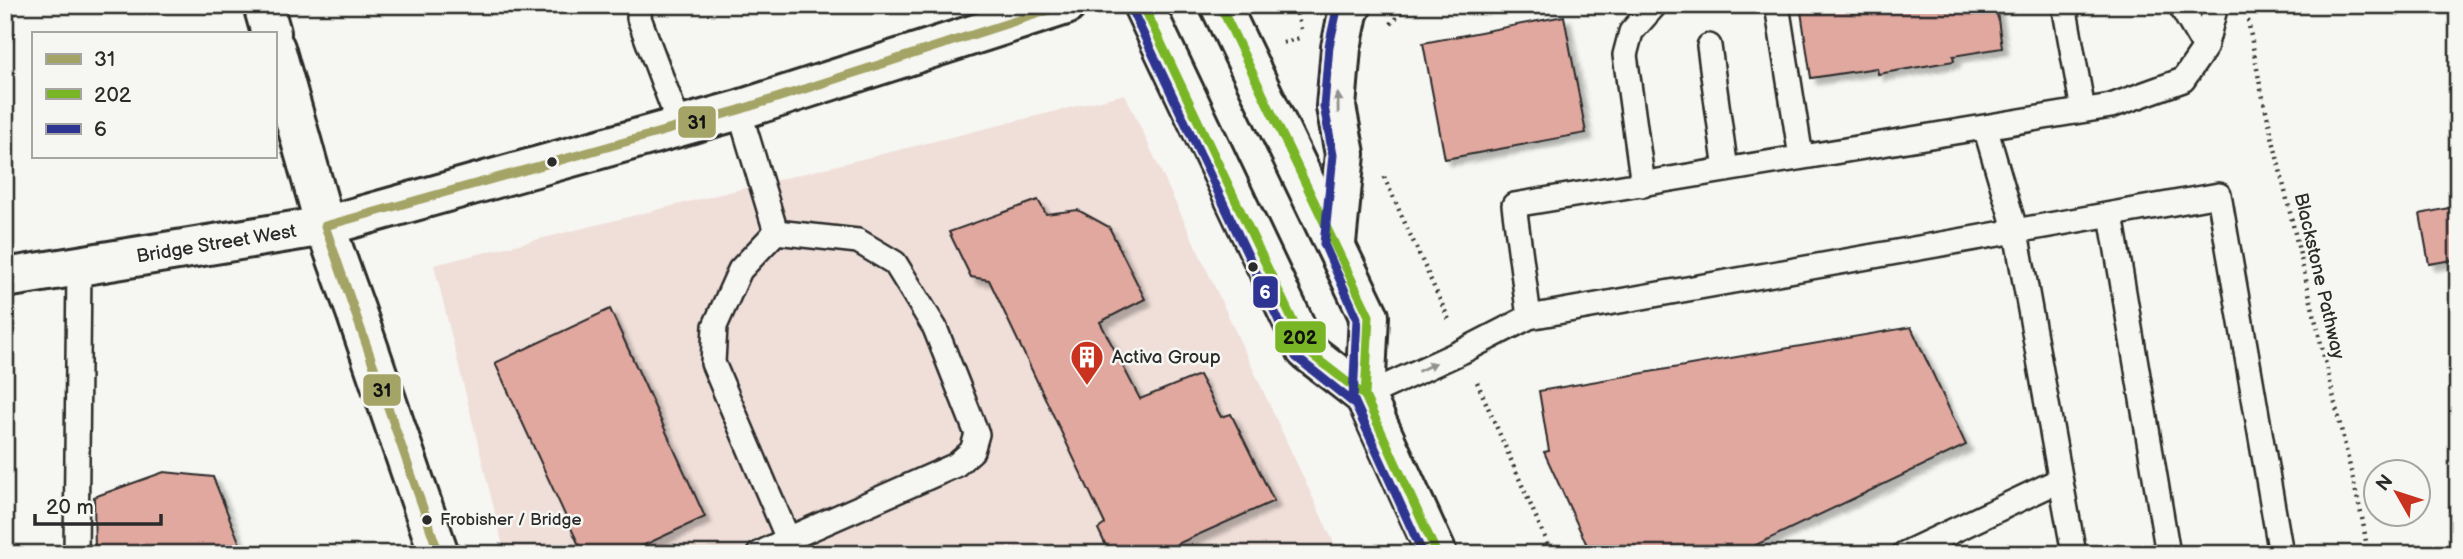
<svg xmlns="http://www.w3.org/2000/svg" width="2463" height="559" viewBox="0 0 2463 559" font-family="'Balsamiq Sans',sans-serif">
	<style>
		.built { fill: #f0dfd9 }
		.building { fill: #e1a89f; stroke: #2b2b2b; stroke-width: 2; filter: url(#shadow) }
		.lines { fill: none; stroke-linecap: round; stroke-linejoin: round }
		.lane-casing { stroke: #2b2b2b; stroke-width: 28 }
		.street-casing { stroke: #2b2b2b; stroke-width: 44 }
		.secondary-casing { stroke: #2b2b2b; stroke-width: 44 }
		.path { stroke: #2b2b2b; stroke-width: 4.5; stroke-dasharray: 2 5; stroke-linecap: butt }
		.lane { stroke: #f6f6f2; stroke-width: 23 }
		.street { stroke: #f6f6f2; stroke-width: 38 }
		.secondary { stroke: #f6f6f2; stroke-width: 38 }
		.bus-1-casing { stroke: #f6f6f2; stroke-width: 14 }
		.bus-2-casing { stroke: #f6f6f2; stroke-width: 14 }
		.bus-3-casing { stroke: #f6f6f2; stroke-width: 14 }
		.bus-1 { stroke: #a4a466; stroke-width: 9 }
		.bus-2 { stroke: #79b626; stroke-width: 9 }
		.bus-3 { stroke: #2e3491; stroke-width: 9 }
		.oneway { fill: #90908e }
		.bus-dot { fill: #2b2b2b; stroke: #f6f6f2; stroke-width: 2.5 }
		.labels { text-anchor: middle; dominant-baseline: central; stroke-width: 5; stroke-linejoin: round; paint-order: stroke }
		.bus-label { font-size: 17px; fill: #2b2b2b; stroke: #f6f6f2; text-anchor: start }
		.street-label { font-size: 19px; fill: #2b2b2b; stroke: #f6f6f2 }
		.poi-label { font-size: 19px; fill: #2b2b2b; stroke: #f6f6f2; text-anchor: start }
		.line-badge { stroke: #f6f6f2; stroke-width: 2.5 }
		.badge-label { font-size: 19px; text-anchor: middle; font-weight: bold; fill: #fff }
		.pale-badge-label { font-size: 19px; text-anchor: middle; font-weight: bold; fill: #111 }
	</style>
	<defs>
		<filter id="shadow"><feDropShadow dx="6" dy="6" stdDeviation="2" flood-color="#0004"/></filter>
	</defs>
	<rect width="100%" height="100%" fill="#f6f6f2"/>
	<filter id="ink" filterUnits="userSpaceOnUse"><feTurbulence type="fractalNoise" baseFrequency=".0143" numOctaves="2"/><feDisplacementMap in="SourceGraphic" scale="14" xChannelSelector="R" yChannelSelector="G"/><feConvolveMatrix kernelMatrix="1 2 1 2 8 2 1 2 1" color-interpolation-filters="sRGB"/></filter>
	<g filter="url(#ink)">
		<path class="built" d="M 1125,94 L 1339,554 L 505,554 L 434,265 Z"/>
		<path class="building" d="M 1800,5 L 1996,5 L 2002,48 L 1953,56 L 1954,61 L 1878,74 L 1877,68 L 1811,78 Z
			M 1564,16 L 1586,133 L 1445,159 L 1423,43 Z
			M 1038,200 L 1046,214 L 1078,210 L 1109,227 L 1145,299 L 1100,322 L 1140,399 L 1199,375 L 1221,417 L 1231,414 L 1274,501 L 1155,554 L 1110,554 L 1098,529 L 1105,524 L 989,280 L 971,277 L 949,232 Z
			M 2458,206 L 2458,259 L 2429,264 L 2420,214 Z
			M 610,309 L 705,517 L 625,554 L 583,554 L 495,363 Z
			M 1911,327 L 1966,445 L 1737,554 L 1591,554 L 1544,452 L 1549,451 L 1539,391 Z
			M 164,472 L 213,477 L 244,554 L 95,554 L 94,497 Z"/>
		<g class="lines">
			<defs>
				<path id="lane" d="M 640,5 L 639,18 L 680,127
					M 1777,5 L 1801,157
					M 2064,5 L 2083,110
					M 2180,5 L 2205,48
					M 1709,46 L 1726,170
					M 739,110 L 776,232 L 858,241 L 895,263 L 935,328 L 977,434 L 972,451 L 956,465 L 788,539 L 713,363 L 715,326 L 740,270 L 776,232
					M 1985,127 L 2016,232 L 2074,554
					M 1643,185 L 1625,55 L 1631,32 L 1655,5
					M 2111,215 L 2168,554
					M 1529,317 L 1514,205 L 2111,106 L 2183,80 L 2205,48 L 2216,5
					M 1365,396 L 1463,351 L 1529,317 L 2219,195 L 2281,554
					M 76,554 L 79,266
					M 759,554 L 788,539
					M 1904,554 L 2060,480"/>
				<path id="street" d="M 263,5 L 271,33
					M 275,48 L 325,226 L 356,312 L 439,554"/>
				<g id="secondary">
					<path d="M 1143,5 L 1307,351 L 1365,396"/>
					<path d="M 1220,5 L 1369,316 L 1365,396 L 1437,554"/>
					<path d="M 1336,243 L 1345,154 L 1336,107 L 1341,48 L 1348,13 L 1352,5"/>
					<path id="s1" d="M 5,278 L 325,226 L 739,110 L 1066,5"/>
				</g>
			</defs>
			<use href="#lane" class="lane-casing"/>
			<use href="#street" class="street-casing"/>
			<use href="#secondary" class="secondary-casing"/>
			<path class="path" d="M 1295,7 L 1301,29
				M 2248,20 L 2260,85 L 2363,522 L 2368,554
				M 1391,24 L 1407,5
				M 1283,43 L 1302,37
				M 1384,177 L 1450,322
				M 1477,382 L 1552,554"/>
			<use href="#lane" class="lane"/>
			<use href="#street" class="street"/>
			<use href="#secondary" class="secondary"/>
			<defs>
				<path id="bus-1" d="M 325,226 L 739,110 L 1065,5
					M 325,226 L 439,554"/>
				<path id="bus-2" d="M 1143,5 L 1307,351 L 1365,396 L 1437,554
					M 1220,5 L 1369,316 L 1365,396 L 1385,440"/>
				<path id="bus-3" d="M 1338,5 L 1329,46 L 1324,106 L 1333,155 L 1324,244 L 1357,318 L 1353,398 L 1374,444
					M 1132,10 L 1296,357 L 1355,404 L 1423,554"/>
			</defs>
			<use href="#bus-1" class="bus-1-casing"/>
			<use href="#bus-2" class="bus-2-casing"/>
			<use href="#bus-3" class="bus-3-casing"/>
			<use href="#bus-1" class="bus-1"/>
			<use href="#bus-2" class="bus-2"/>
			<use href="#bus-3" class="bus-3"/>
		</g>
		<defs><path id="oneway-solid" d="M-6-.8H1V-3.2L6.5 0L1 3.2V.8H-6Z" transform="scale(1.75)"/></defs>
		<g class="oneway">
			<use href="#oneway-solid" transform="translate(1338 103) rotate(-91)"/>
			<use href="#oneway-solid" transform="translate(1427 367) rotate(-25)"/>
		</g>
	</g>
	<defs>
		<symbol id="building-pin" viewBox="-11 -11 22 30"><path d="M0 17L-7.5 6A9.5 9.5 0 1 1 7.5 6Z" fill="#c8321e" stroke="#f6f6f2"/><path d="M-4-6H4V6H1V3H-1V6H-4ZM-2.5-4.3h1.7v1.8h-1.7ZM.8-4.3h1.7v1.8H.8ZM-2.5-1h1.7V.8h-1.7ZM.8-1h1.7V.8H.8Z" fill="#fff"/></symbol>
	</defs>
	<g fill-rule="evenodd">
		<use href="#building-pin" x="1068" y="338" width="38" height="52"/>
	</g>
	<g class="bus-dot">
		<circle cx="552" cy="162" r="6"/>
		<circle cx="1253" cy="267" r="6"/>
		<circle cx="427" cy="520" r="6"/>
	</g>
	<g class="labels">
		<g class="bus-label">
			<text x="440" y="520">Frobisher / Bridge</text>
		</g>
		<g class="street-label">
			<text stroke="none"><textPath href="#s1" startOffset="214">Bridge Street West</textPath></text>
			<text transform="translate(2319 276) rotate(77)">Blackstone Pathway</text>
		</g>
		<g class="poi-label">
			<text x="1112" y="357">Activa Group</text>
		</g>
	</g>
	<g class="line-badge">
		<rect x="677" y="105" width="40" height="34" rx="7" fill="#a4a466"/>
		<rect x="1252" y="275" width="27" height="34" rx="7" fill="#2e3491"/>
		<rect x="1274" y="320" width="53" height="34" rx="7" fill="#79b626"/>
		<rect x="362" y="373" width="40" height="34" rx="7" fill="#a4a466"/>
	</g>
	<g class="badge-label">
		<text x="1265" y="299">6</text>
	</g>
	<g class="pale-badge-label">
		<text x="697" y="129">31</text>
		<text x="1300" y="344">202</text>
		<text x="382" y="397">31</text>
	</g>
	<rect width="2463" height="559" fill="none" stroke="#f6f6f2" stroke-width="28"/>
	<rect x="14" y="14" width="2435" height="531" fill="none" stroke="#2b2b2b" stroke-width="2.5" filter="url(#ink)"/>
	<rect x="32" y="32" width="245" height="126" fill="#f6f6f2" stroke="#a5a5a2" stroke-width="2"/>
	<rect x="46" y="54" width="35" height="10" fill="#a4a466" stroke="#a5a5a2" stroke-width="2"/>
	<text x="94" y="66" font-size="21" fill="#2b2b2b">31</text>
	<rect x="46" y="89" width="35" height="10" fill="#79b626" stroke="#a5a5a2" stroke-width="2"/>
	<text x="94" y="102" font-size="21" fill="#2b2b2b">202</text>
	<rect x="46" y="124" width="35" height="10" fill="#2e3491" stroke="#a5a5a2" stroke-width="2"/>
	<text x="94" y="136" font-size="21" fill="#2b2b2b">6</text>
	<g transform="translate(2397 493) rotate(309)"><circle r="33" fill="#f6f6f2" stroke="#a5a5a2" stroke-width="2"/>
	<path d="M0-5L12 26L0 18L-12 26Z" fill="#c8321e"/>
	<text y="-10" font-size="19" font-weight="bold" text-anchor="middle" fill="#2b2b2b">N</text>
	</g>
	<path d="M35 514v10h126v-10" fill="none" stroke="#2b2b2b" stroke-width="3.5"/>
	<text x="46" y="514" font-size="21" fill="#2b2b2b" stroke="#f6f6f2" stroke-width="5" paint-order="stroke">20 m</text>
</svg>
